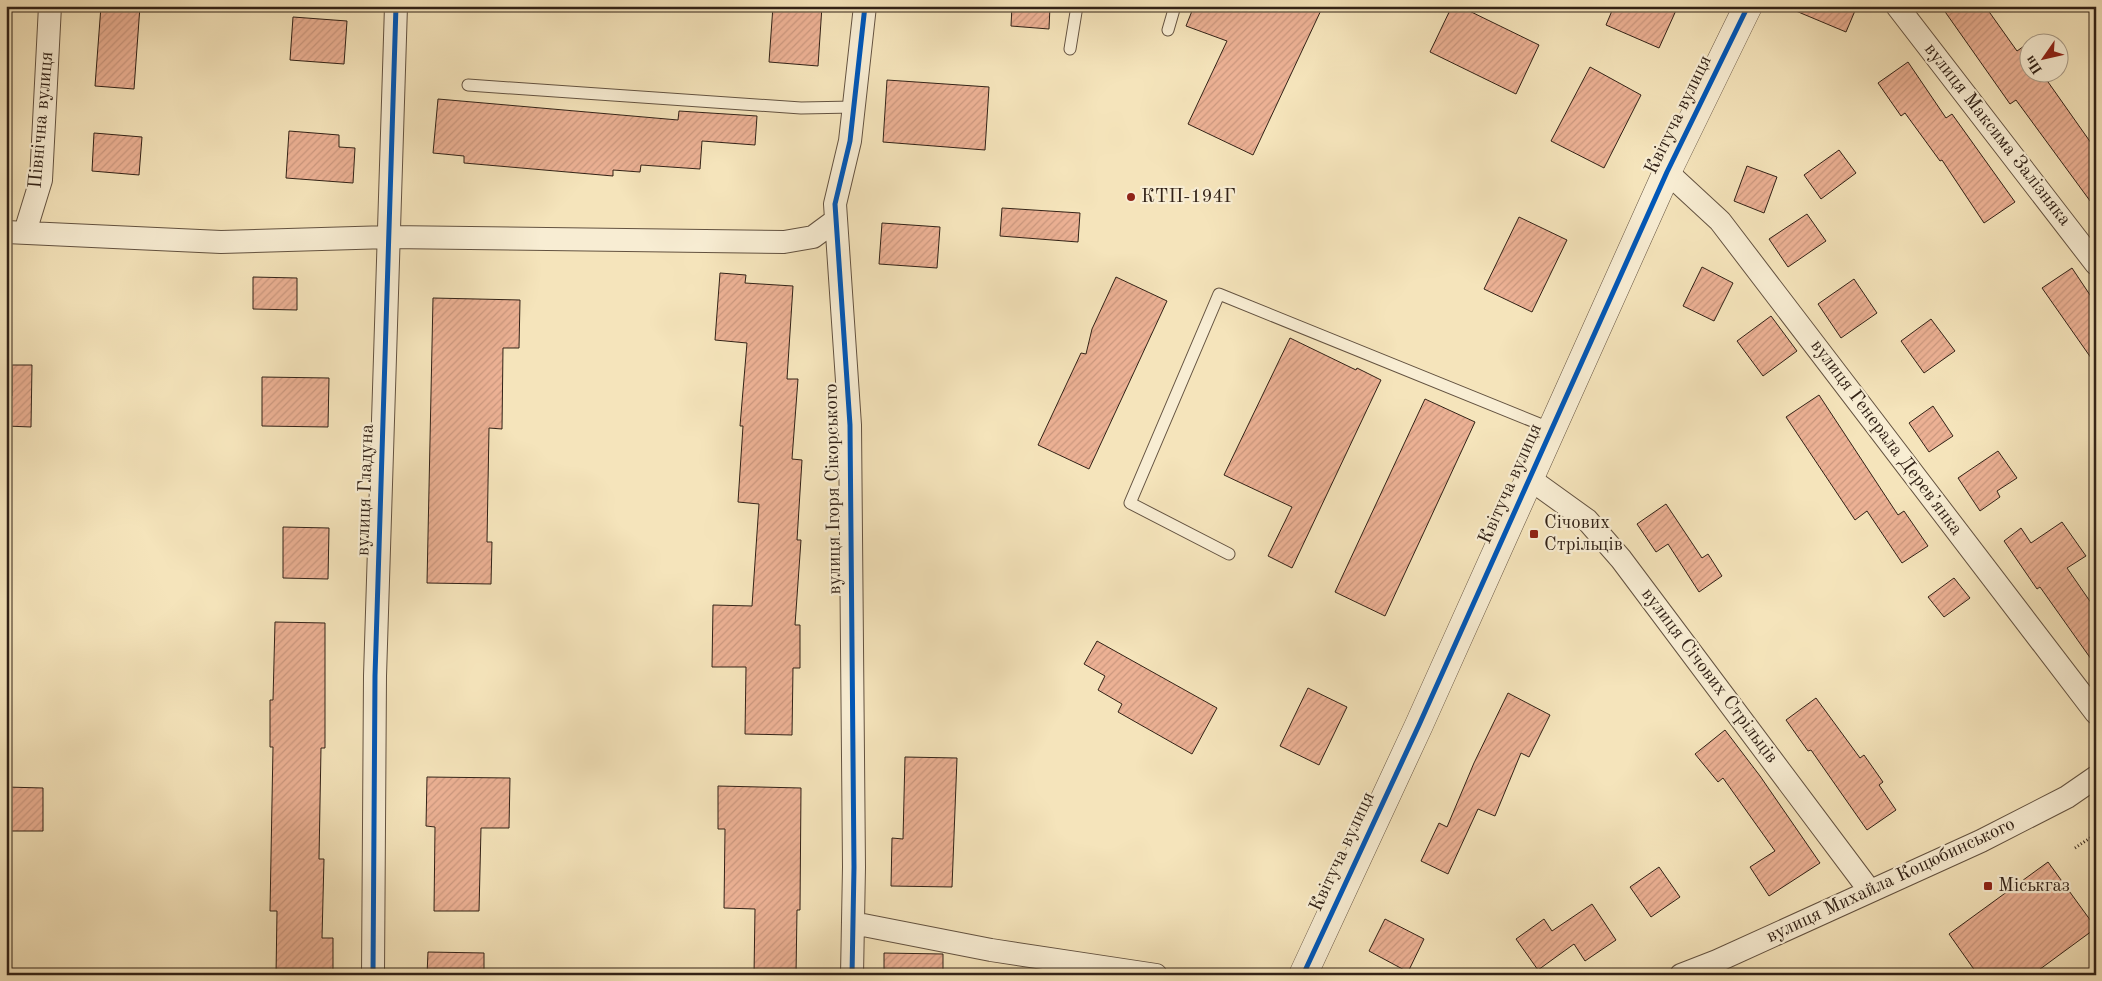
<svg xmlns="http://www.w3.org/2000/svg" width="2102" height="981" viewBox="0 0 2102 981" font-family="'Old Standard TT',serif">
	<style>
		.building { fill: url(#building-hatch); stroke: #322217 }
		.lines { fill: none; stroke-linecap: round; stroke-linejoin: round }
		.service-casing { stroke: #635240; stroke-width: 13 }
		.minor-casing { stroke: #635240; stroke-width: 24 }
		.tertiary-casing { stroke: #635240; stroke-width: 29 }
		.path { stroke: #322217; stroke-width: 3; stroke-dasharray: 1 2.5; stroke-linecap: butt }
		.service { stroke: #f8edd3; stroke-width: 11 }
		.minor { stroke: #f8edd3; stroke-width: 22 }
		.tertiary { stroke: #f8edd3; stroke-width: 28 }
		.cycleway-casing { stroke: #f8edd3; stroke-width: 8 }
		.cycleway { stroke: #0057b8; stroke-width: 5 }
		.poi-dot { fill: #8f2418; stroke: #f8edd3; stroke-width: 2 }
		.labels { text-anchor: middle; dominant-baseline: central; stroke-width: 4.5; stroke-linejoin: round; paint-order: stroke }
		.street-label { font-size: 19px; fill: #322217; stroke: #f8edd3 }
		.poi-label { font-size: 19px; fill: #322217; stroke: #f8edd3; text-anchor: start }
	</style>
	<defs>
		<pattern id="building-hatch" width="6" height="6" patternUnits="userSpaceOnUse" patternTransform="scale(1.25)"><rect width="6" height="6" fill="#ecb194"/><path d="M-1 1l2-2M0 6l6-6M5 7l2-2" fill="none" stroke="#cb987f"/></pattern>
	</defs>
	<rect width="100%" height="100%" fill="#f5e4bb"/>
	<filter id="stains"><feTurbulence type="fractalNoise" baseFrequency=".004" numOctaves="4"/><feColorMatrix values="0 0 0 0 .2 0 0 0 0 .09 0 0 0 0 .02 0 0 0 .5 -.17"/></filter>
	<radialGradient id="worn" r=".72"><stop offset=".6" stop-color="#630" stop-opacity="0"/><stop offset="1" stop-color="#630" stop-opacity=".3"/></radialGradient>
	<path class="building" d="M 101,6 L 140,6 L 134,89 L 95,86 Z
		M 773,6 L 822,6 L 818,66 L 769,62 Z
		M 1012,6 L 1050,6 L 1049,29 L 1011,26 Z
		M 1194,6 L 1323,6 L 1253,155 L 1188,124 L 1227,41 L 1186,26 Z
		M 1452,6 L 1459,6 L 1539,45 L 1516,94 L 1430,52 Z
		M 1614,6 L 1678,6 L 1659,48 L 1606,25 Z
		M 1784,6 L 1857,6 L 1846,32 Z
		M 1941,6 L 1985,6 L 2017,51 L 2030,42 L 2030,72 L 2041,72 L 2096,150 L 2096,209 L 2016,100 L 2010,104 Z
		M 293,17 L 347,21 L 344,64 L 290,60 Z
		M 1908,62 L 1946,118 L 1952,114 L 2015,202 L 1984,223 L 1942,160 L 1940,161 L 1905,113 L 1901,116 L 1878,83 Z
		M 1590,67 L 1641,95 L 1604,168 L 1551,141 Z
		M 887,80 L 989,87 L 985,150 L 883,142 Z
		M 438,99 L 678,120 L 679,111 L 757,116 L 755,145 L 702,141 L 700,169 L 641,165 L 640,172 L 613,170 L 613,176 L 464,163 L 464,156 L 433,153 Z
		M 289,131 L 339,135 L 339,147 L 355,148 L 353,183 L 286,178 Z
		M 94,133 L 142,137 L 139,175 L 92,171 Z
		M 1839,150 L 1856,173 L 1821,199 L 1804,175 Z
		M 1747,166 L 1777,177 L 1764,213 L 1734,201 Z
		M 1002,208 L 1080,213 L 1078,242 L 1000,236 Z
		M 1807,214 L 1826,241 L 1788,267 L 1769,239 Z
		M 1519,217 L 1567,240 L 1532,312 L 1484,289 Z
		M 882,223 L 940,227 L 937,268 L 879,264 Z
		M 1702,267 L 1733,283 L 1714,321 L 1683,306 Z
		M 2072,268 L 2096,304 L 2096,365 L 2042,288 Z
		M 720,273 L 746,275 L 745,283 L 793,286 L 787,379 L 798,379 L 792,459 L 802,460 L 797,540 L 801,540 L 795,625 L 800,625 L 800,668 L 793,668 L 792,735 L 745,734 L 746,667 L 712,667 L 713,605 L 752,606 L 759,504 L 738,502 L 743,426 L 740,426 L 747,343 L 715,340 Z
		M 253,277 L 297,278 L 297,310 L 253,309 Z
		M 1116,277 L 1167,301 L 1089,469 L 1038,445 L 1081,353 L 1086,354 L 1092,329 Z
		M 1854,279 L 1877,313 L 1841,338 L 1818,304 Z
		M 433,298 L 520,300 L 519,348 L 503,348 L 502,429 L 489,428 L 487,542 L 492,542 L 491,584 L 427,583 Z
		M 1771,316 L 1797,351 L 1763,376 L 1737,341 Z
		M 1931,319 L 1955,351 L 1924,373 L 1901,341 Z
		M 1290,338 L 1356,370 L 1357,368 L 1381,380 L 1292,568 L 1268,556 L 1292,507 L 1224,475 Z
		M 12,365 L 32,365 L 31,427 L 6,426 L 6,395 L 12,396 Z
		M 262,377 L 329,378 L 328,427 L 262,426 Z
		M 1819,395 L 1898,515 L 1904,511 L 1928,546 L 1902,563 L 1867,511 L 1855,520 L 1786,417 Z
		M 1425,399 L 1475,422 L 1385,616 L 1335,592 Z
		M 1933,406 L 1953,436 L 1929,452 L 1909,423 Z
		M 1998,451 L 2017,478 L 1997,491 L 2000,497 L 1980,511 L 1958,478 Z
		M 1666,504 L 1702,558 L 1708,554 L 1722,576 L 1699,592 L 1668,544 L 1656,552 L 1637,524 Z
		M 2062,522 L 2086,556 L 2067,568 L 2096,610 L 2096,666 L 2040,587 L 2037,589 L 2004,541 L 2021,528 L 2031,543 Z
		M 283,527 L 329,528 L 328,579 L 283,578 Z
		M 1954,578 L 1970,598 L 1944,617 L 1928,597 Z
		M 275,622 L 325,623 L 325,748 L 321,748 L 319,859 L 324,859 L 322,938 L 333,938 L 333,975 L 276,975 L 277,911 L 270,911 L 273,747 L 270,747 L 270,700 L 273,700 Z
		M 1097,641 L 1217,708 L 1192,754 L 1118,712 L 1122,704 L 1098,690 L 1105,676 L 1084,664 Z
		M 1308,688 L 1347,707 L 1319,765 L 1280,746 Z
		M 1508,693 L 1550,715 L 1529,757 L 1521,753 L 1495,816 L 1478,809 L 1448,874 L 1421,861 L 1439,823 L 1447,827 L 1474,763 Z
		M 1816,698 L 1860,758 L 1864,755 L 1883,782 L 1879,785 L 1896,810 L 1867,830 L 1811,750 L 1808,751 L 1786,720 Z
		M 1725,730 L 1760,776 L 1820,863 L 1769,896 L 1750,867 L 1775,851 L 1723,778 L 1718,782 L 1695,754 Z
		M 905,757 L 957,758 L 952,887 L 891,886 L 892,838 L 903,839 Z
		M 427,777 L 510,778 L 509,828 L 481,828 L 479,911 L 434,911 L 435,827 L 426,826 Z
		M 718,786 L 801,788 L 800,910 L 797,910 L 796,975 L 754,975 L 755,909 L 724,908 L 725,829 L 718,829 Z
		M 6,787 L 43,788 L 43,831 L 6,831 Z
		M 2048,862 L 2096,928 L 2032,975 L 1978,975 L 1949,934 Z
		M 1659,867 L 1680,897 L 1651,917 L 1630,887 Z
		M 1592,904 L 1616,940 L 1585,961 L 1574,944 L 1538,970 L 1516,939 L 1544,919 L 1552,931 Z
		M 1385,919 L 1424,939 L 1408,972 L 1369,951 Z
		M 428,952 L 484,953 L 484,975 L 427,975 Z
		M 884,953 L 943,954 L 943,975 L 884,975 Z"/>
	<g class="lines">
		<defs>
			<path id="service" d="M 1168,30 L 1175,6
				M 1070,49 L 1077,6
				M 468,85 L 801,108 L 854,107
				M 1229,554 L 1130,503 L 1219,294 L 1552,429"/>
			<path id="minor" d="M 1897,6 L 2096,264
				M 1667,172 L 1720,221 L 2096,713
				M 6,232 L 221,242 L 389,237 L 784,242 L 813,237 L 836,220
				M 25,232 L 41,180 L 50,6
				M 1530,479 L 1587,520 L 1621,559 L 1870,891
				M 853,923 L 991,950 L 1156,975
				M 373,975 L 375,676 L 396,6
				M 852,975 L 854,867 L 850,425 L 835,204 L 850,141 L 865,6
				M 1681,975 L 1717,961 L 1981,841 L 2067,797 L 2096,777"/>
			<path id="tertiary" d="M 1303,975 L 1419,725 L 1667,172 L 1748,6"/>
		</defs>
		<use href="#service" class="service-casing"/>
		<use href="#minor" class="minor-casing"/>
		<use href="#tertiary" class="tertiary-casing"/>
		<path class="path" d="M 2075,848 L 2096,834"/>
		<use href="#service" class="service"/>
		<use href="#minor" class="minor"/>
		<use href="#tertiary" class="tertiary"/>
		<defs>
			<path id="cycleway" d="M 373,975 L 375,676 L 396,6
				M 852,975 L 854,867 L 850,425 L 835,204 L 850,141 L 865,6
				M 1303,975 L 1419,725 L 1667,172 L 1748,6"/>
		</defs>
		<use href="#cycleway" class="cycleway-casing"/>
		<use href="#cycleway" class="cycleway"/>
	</g>
	<g class="poi-dot">
		<circle cx="1131" cy="197" r="5"/>
		<rect x="1529" y="529" width="10" height="10" rx="2.5"/>
		<rect x="1983" y="881" width="10" height="10" rx="2.5"/>
	</g>
	<g class="labels">
		<g class="street-label">
			<text transform="translate(1679 115) rotate(-64)">Квітуча вулиця</text>
			<text transform="translate(42 120) rotate(-85)">Північна вулиця</text>
			<text transform="translate(1997 135) rotate(52)">вулиця Максима Залізняка</text>
			<text transform="translate(1886 438) rotate(53)">вулиця Генерала Деревʼянка</text>
			<text transform="translate(1511 484) rotate(-66)">Квітуча вулиця</text>
			<text transform="translate(834 489) rotate(-91)">вулиця Ігоря Сікорського</text>
			<text transform="translate(366 490) rotate(-88)">вулиця Гладуна</text>
			<text transform="translate(1709 676) rotate(53)">вулиця Січових Стрільців</text>
			<text transform="translate(1343 852) rotate(-65)">Квітуча вулиця</text>
			<text transform="translate(1891 881) rotate(-25)">вулиця Михайла Коцюбинського</text>
		</g>
		<g class="poi-label">
			<text x="1141" y="197">КТП-194Г</text>
			<text x="1544" y="523">Січових<tspan x="1544" dy="22">Стрільців</tspan></text>
			<text x="1998" y="886">Міськгаз</text>
		</g>
	</g>
	<rect width="2102" height="981" fill="none" stroke="#f5e4bb" stroke-width="25"/>
	<rect x="8" y="8" width="2087" height="966" fill="none" stroke="#322217" stroke-width="2.5"/>
	<rect x="12" y="12" width="2077" height="956" fill="none" stroke="#322217"/>
	<g transform="translate(2044 58) rotate(236)"><circle r="24" fill="#f8edd3" stroke="#a99c88"/>
	<path d="M0-4L9 19L0 12L-9 19Z" fill="#8f2418"/>
	<text y="-8" font-size="14" font-weight="bold" text-anchor="middle" fill="#322217">Пн</text>
	</g>
	<rect width="100%" height="100%" filter="url(#stains)"/>
	<rect width="100%" height="100%" fill="url(#worn)"/>
</svg>
